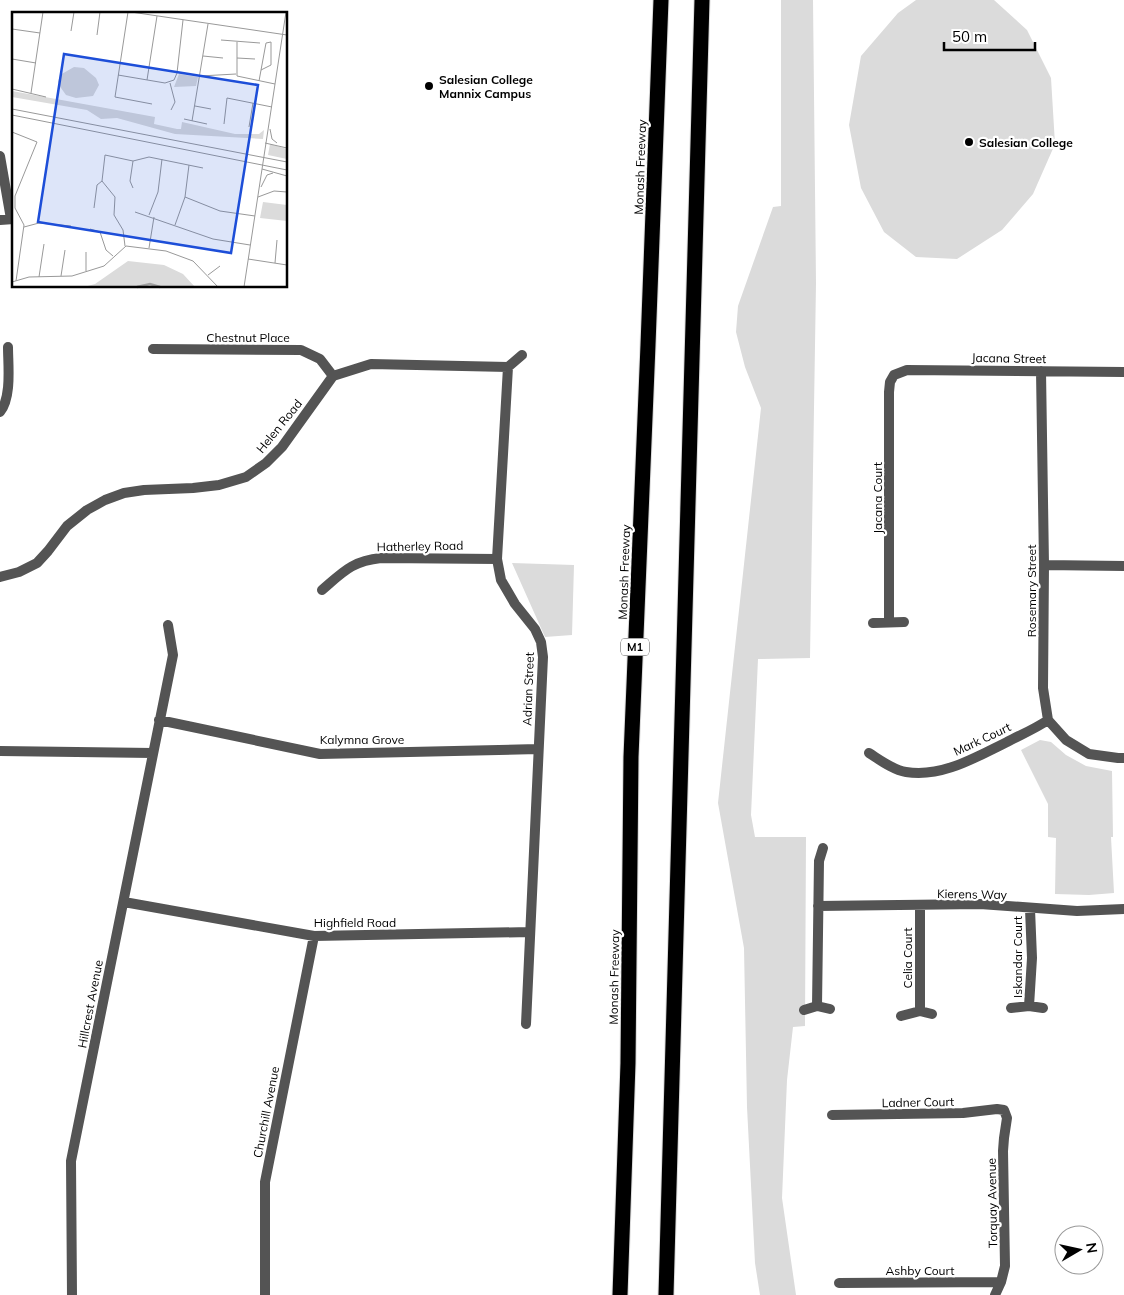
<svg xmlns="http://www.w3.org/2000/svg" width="1124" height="1295" viewBox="0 0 1124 1295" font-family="Mulish,sans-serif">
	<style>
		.green { fill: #dbdbdb }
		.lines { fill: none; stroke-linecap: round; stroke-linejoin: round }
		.motorway-casing { stroke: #dbdbdb; stroke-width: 17 }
		.minor { stroke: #545454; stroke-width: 10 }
		.motorway { stroke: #000; stroke-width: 15 }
		.poi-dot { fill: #000; stroke: #fff; stroke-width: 2 }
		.labels { text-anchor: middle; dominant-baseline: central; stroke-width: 4.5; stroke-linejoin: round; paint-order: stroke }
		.shield { fill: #fff; stroke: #4c4c4c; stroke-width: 1 }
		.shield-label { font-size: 11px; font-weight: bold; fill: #000 }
		.poi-label { font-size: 12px; font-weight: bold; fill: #000; stroke: #fff; text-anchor: start }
		.street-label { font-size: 12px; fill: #000; stroke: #fff }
		.inset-river { fill: none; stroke: #a2a2a2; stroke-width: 2.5 }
		.inset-road { fill: none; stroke: #999; stroke-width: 1 }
		.view { fill: #1d4ed8; fill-opacity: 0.15; stroke: #1d4ed8; stroke-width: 2.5 }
		.inset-edge { fill: none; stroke: #000; stroke-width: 2.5 }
	</style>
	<rect width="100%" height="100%" fill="#fff"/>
	<path class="green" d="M 781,0 L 813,0 L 816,283 L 810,658 L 758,659 L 751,815 L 755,837 L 806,837 L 805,1026 L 793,1027 L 787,1080 L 782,1198 L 796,1295 L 760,1295 L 755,1263 L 747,1107 L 744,948 L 718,803 L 761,408 L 745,367 L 736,332 L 738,306 L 773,207 L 781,206 Z
		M 916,0 L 994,0 L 1027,30 L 1051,78 L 1055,144 L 1033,194 L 1002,230 L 957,259 L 916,257 L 884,232 L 861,188 L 849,125 L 861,56 L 898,13 Z
		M 512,563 L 574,565 L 572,635 L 545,637 Z
		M 1040,740 L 1051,742 L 1066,755 L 1086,766 L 1112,771 L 1113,837 L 1111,837 L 1114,893 L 1089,895 L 1055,894 L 1056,838 L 1048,837 L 1048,804 L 1021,750 Z"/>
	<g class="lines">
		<defs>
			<path id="motorway" d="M 620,1295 L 628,1063 L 631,757 L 648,345 L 661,0
				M 666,1295 L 702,0"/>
		</defs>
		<use href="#motorway" class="motorway-casing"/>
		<path class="minor" d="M 0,156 L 11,219
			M 0,220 L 14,219
			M 153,349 L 301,350 L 320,359 L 333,376
			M 508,367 L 497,559 L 501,580 L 515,604 L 535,629 L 541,642 L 543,657 L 526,1024
			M 508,367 L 522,355
			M 1041,371 L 1044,565 L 1043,688 L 1048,720 L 1066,740 L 1089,754 L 1118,758 L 1124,758
			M 0,412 C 12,397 8,365 8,347
			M 1044,565 L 1124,566
			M 0,577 L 19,572 L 37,563 L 48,551 L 67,526 L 87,510 L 105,500 L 124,493 L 144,490 L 193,488 L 219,485 L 246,477 L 266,463 L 282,447 L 333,376 L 371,364 L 508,367
			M 322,590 C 343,572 352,561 381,558 L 497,559
			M 889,622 L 889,392 L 890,382 L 894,375 L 907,370 L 1124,372
			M 873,623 L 904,622
			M 159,720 L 320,754 L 538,749
			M 0,751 L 153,753
			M 869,753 C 880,760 893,770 906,772 C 942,778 976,757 1007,742 C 1020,735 1035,729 1048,720
			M 124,902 L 314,936 L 530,932
			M 920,905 L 920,1011
			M 818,906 L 980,904 L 1077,911 L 1124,909
			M 817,1006 L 819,861 L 823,848
			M 1029,1006 L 1032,958 L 1030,909
			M 1011,1008 L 1029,1006 L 1043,1008
			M 804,1010 L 817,1006 L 830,1009
			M 901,1016 L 920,1011 L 932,1014
			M 832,1115 L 963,1113 L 997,1109 L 1004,1110 L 1007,1118 L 1004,1138 L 1003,1151 L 1005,1266 L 1001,1282 L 995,1295
			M 839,1283 L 1001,1282
			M 72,1295 L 71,1161 L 173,655 L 168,625
			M 265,1295 L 265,1182 L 314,936"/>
		<use href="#motorway" class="motorway"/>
	</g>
	<g class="poi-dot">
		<circle cx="429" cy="86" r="5"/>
		<circle cx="969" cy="142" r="5"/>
	</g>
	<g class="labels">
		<rect class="shield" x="621" y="638.5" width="28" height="17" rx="4"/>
		<g class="shield-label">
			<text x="635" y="647">M1</text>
		</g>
		<g class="poi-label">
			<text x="439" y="79">Salesian College<tspan x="439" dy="14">Mannix Campus</tspan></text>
			<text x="979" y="142">Salesian College</text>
		</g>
		<g class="street-label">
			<text transform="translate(640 167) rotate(-88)">Monash Freeway</text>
			<text x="248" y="337">Chestnut Place</text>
			<text transform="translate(1009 358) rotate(1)">Jacana Street</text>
			<text transform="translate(279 426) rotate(-51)">Helen Road</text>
			<text transform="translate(877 498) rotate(-90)">Jacana Court</text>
			<text transform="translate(420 546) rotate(-1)">Hatherley Road</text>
			<text transform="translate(624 572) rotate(-88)">Monash Freeway</text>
			<text transform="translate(1031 591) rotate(-90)">Rosemary Street</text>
			<text transform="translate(528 689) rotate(-88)">Adrian Street</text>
			<text x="362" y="739">Kalymna Grove</text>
			<text transform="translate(982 739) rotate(-25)">Mark Court</text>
			<text transform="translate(972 894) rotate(1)">Kierens Way</text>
			<text x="355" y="922">Highfield Road</text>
			<text transform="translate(1017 957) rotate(-90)">Iskandar Court</text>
			<text transform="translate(907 958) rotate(-90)">Celia Court</text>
			<text transform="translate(614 977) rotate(-89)">Monash Freeway</text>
			<text transform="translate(90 1004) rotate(-79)">Hillcrest Avenue</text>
			<text transform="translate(918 1102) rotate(-1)">Ladner Court</text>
			<text transform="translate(266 1112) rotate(-79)">Churchill Avenue</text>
			<text transform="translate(992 1203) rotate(-91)">Torquay Avenue</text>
			<text x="920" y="1270">Ashby Court</text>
		</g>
	</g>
	<g transform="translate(12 12)">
		<rect width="275" height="275" fill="#fff"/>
		<path d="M 62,55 L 72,56 L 84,66 L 87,73 L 81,84 L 64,86 L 54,83 L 49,76 L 46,70 L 48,63 ZM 167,62 L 186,65 L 184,74 L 162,75 ZM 0,79 L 143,105 L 142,112 L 165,117 L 169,117 L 170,110 L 223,122 L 247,122 L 252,118 L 251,127 L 163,122 L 105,106 L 89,107 L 75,98 L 0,85 ZM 258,132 L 275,137 L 275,147 L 256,143 ZM 251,190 L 275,193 L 275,209 L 248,206 ZM 116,249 L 152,253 L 171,262 L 183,275 L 72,275 L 83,272 Z" fill="#dbdbdb"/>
		<path class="inset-river" d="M 125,275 L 138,272 L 148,275"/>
		<path class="inset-road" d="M 116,0 L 103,85 L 140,92M 119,0 L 275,23M 0,17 L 28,21M 59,19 L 62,0M 85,23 L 88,0M 209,28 L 248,31M 225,30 L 225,64 L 263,72M 191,44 L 211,46M 225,46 L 243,47M 0,47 L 24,51M 106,63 L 153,71 L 162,68 L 165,61 L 171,8M 188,64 L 224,62M 135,68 L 145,4M 247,69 L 254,31 L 259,30 L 259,53 L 249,58M 158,71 L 163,90 L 159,98M 0,77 L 34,85M 19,81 L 31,0M 183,94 L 199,97M 0,97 L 275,150M 0,103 L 275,158M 172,107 L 195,112M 180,109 L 196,12M 212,112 L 215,86 L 260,95M 237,115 L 241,91M 258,117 L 260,127 L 265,131M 0,120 L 25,130 L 3,184 L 3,196 L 12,213 L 4,269M 253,131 L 275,136M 93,143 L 121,149 L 137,145 L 191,156M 93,143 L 90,169 L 103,185 L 102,203 L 111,218 L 113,234M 121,149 L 118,169 L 121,176M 250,157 L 275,164M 249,175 L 255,163 L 261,161M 173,185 L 208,199 L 243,204M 246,185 L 262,179 L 275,180M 82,196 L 85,173 L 90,169M 123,200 L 201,227 L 238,233M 137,203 L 146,180 L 150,147M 163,213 L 173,185 L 177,153M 12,215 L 27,211 L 59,214M 78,217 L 88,220 L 94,238 L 101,244M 137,236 L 142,205M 74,240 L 74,259M 236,247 L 275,253M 263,251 L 265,228M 196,263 L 208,254M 49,264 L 53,238M 27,265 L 32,232M 0,270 L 17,265 L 60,264 L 92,254 L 114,234 L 154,239 L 181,249 L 206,275M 232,275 L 274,0"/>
		<path class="view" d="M 52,42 L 246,73 L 219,241 L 26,210 Z"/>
		<rect width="275" height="275" class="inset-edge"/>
	</g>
	<g transform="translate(1079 1250) rotate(81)"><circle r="24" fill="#ffffff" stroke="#999999"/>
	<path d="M0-4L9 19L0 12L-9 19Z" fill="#000000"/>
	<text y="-8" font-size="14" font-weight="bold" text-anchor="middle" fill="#000000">N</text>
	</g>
	<path d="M944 42v8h91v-8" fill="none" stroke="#000000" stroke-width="2.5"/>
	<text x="952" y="42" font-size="15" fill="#000000" stroke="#ffffff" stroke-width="4" paint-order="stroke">50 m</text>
</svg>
